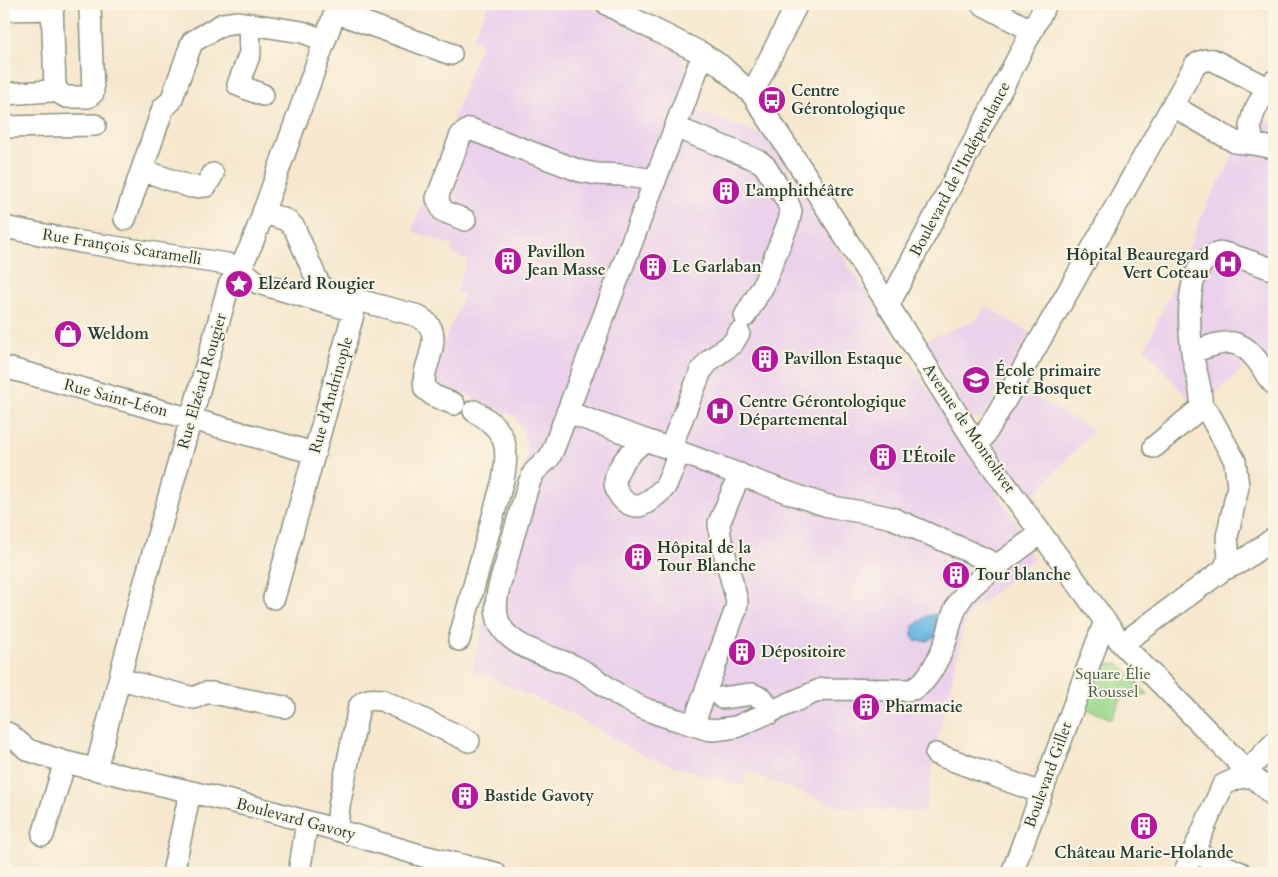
<svg xmlns="http://www.w3.org/2000/svg" width="1278" height="877" viewBox="0 0 1278 877" font-family="Cardo,serif">
	<style>
		.built { fill: #ebd1eb }
		.green { fill: #9bd88d; stroke: #5d8a60 }
		.water { fill: #67b5e1; stroke: #43798a }
		.lines { fill: none; stroke-linecap: round; stroke-linejoin: round }
		.minor-casing { stroke: #8a9281; stroke-width: 24 }
		.minor { stroke: #fff; stroke-width: 21 }
		.labels { text-anchor: middle; dominant-baseline: central; stroke-width: 4; stroke-linejoin: round; paint-order: stroke }
		.poi-label { font-size: 16px; font-weight: bold; fill: #1f3d34; stroke: #fcf5e5; text-anchor: start }
		.street-label { font-size: 16px; fill: #1f3d34; stroke: #fcf5e5 }
		.park-label { font-size: 16px; fill: #385c46; stroke: #fcf5e5 }
	</style>
	<rect width="100%" height="100%" fill="#fcf5e5"/>
	<filter id="ink" filterUnits="userSpaceOnUse"><feTurbulence type="fractalNoise" baseFrequency=".02" numOctaves="2"/><feDisplacementMap in="SourceGraphic" scale="10" xChannelSelector="R" yChannelSelector="G"/><feConvolveMatrix kernelMatrix="1 2 1 2 8 2 1 2 1" color-interpolation-filters="sRGB"/></filter>
	<filter id="wash" filterUnits="userSpaceOnUse"><feTurbulence type="fractalNoise" baseFrequency=".0096" numOctaves="4" result="noise"/><feDisplacementMap in="SourceGraphic" scale="20" xChannelSelector="R" yChannelSelector="G"/><feGaussianBlur stdDeviation="1.12" result="paint"/><feColorMatrix in="noise" values="0 0 0 0 0 0 0 0 0 0 0 0 0 0 0 0 0 1.4 0 .05"/><feComposite in="paint" operator="in"/></filter>
	<g filter="url(#wash)">
		<rect width="100%" height="100%" fill="#f6e7ce"/>
		<path class="built" d="M 489,4 L 583,4 L 675,48 L 681,53 L 686,73 L 677,103 L 767,137 L 981,474 L 988,480 L 1021,530 L 1017,533 L 1034,558 L 974,610 L 965,624 L 937,744 L 925,812 L 852,808 L 830,804 L 748,772 L 743,787 L 646,757 L 565,711 L 472,670 L 525,475 L 527,456 L 527,447 L 522,431 L 515,416 L 436,384 L 433,371 L 452,321 L 454,321 L 463,295 L 456,292 L 467,260 L 451,253 L 453,246 L 412,231 L 481,43 L 472,39 Z
			M 1248,111 L 1258,114 L 1274,125 L 1274,396 L 1252,360 L 1209,399 L 1194,406 L 1145,349 L 1187,254 L 1208,201 L 1226,171 L 1233,154 Z
			M 985,306 L 1031,333 L 983,418 L 972,419 L 923,341 L 975,321 L 978,318 Z
			M 1024,391 L 1094,430 L 1029,500 L 992,448 Z"/>
		<path class="green" d="M 1102,664 L 1119,664 L 1149,695 L 1121,699 L 1112,719 L 1084,708 Z"/>
		<path class="water" d="M 937,614 L 941,618 L 937,636 L 927,641 L 915,641 L 912,635 L 913,626 L 927,616 Z"/>
	</g>
	<g filter="url(#ink)">
		<g class="lines">
			<defs>
				<path id="minor" d="M 607,4 L 633,19 L 703,54 L 720,65 L 752,94 L 805,174 L 978,447 L 1105,621 L 1122,644 L 1247,771 L 1274,796
					M 982,4 L 1032,31
					M 4,10 L 53,9
					M 335,12 L 451,54
					M 249,24 L 250,53 L 238,85 L 263,95
					M 703,54 L 553,450 L 549,458 L 534,472 L 529,483 C 521,509 513,536 506,563 C 501,580 494,598 497,615 C 502,648 551,655 576,667 C 594,676 609,690 627,700 C 651,714 680,720 706,729 L 714,730 L 736,727 L 822,689 L 904,690 C 908,690 912,690 915,688 C 928,682 940,656 945,643 C 950,629 951,612 961,599 C 970,586 985,575 998,565
					M 1274,81 L 1270,89 L 1263,95 L 1254,112 L 1250,126 L 1253,144 L 1274,148
					M 55,86 L 59,93 L 66,97 L 88,97 L 93,93 L 90,8
					M 4,94 L 51,91 L 55,86 L 52,4
					M 752,94 L 797,4
					M 1173,106 L 1235,142 L 1253,144
					M 4,127 L 95,125
					M 675,127 L 759,161 L 765,166 L 787,201 L 791,211 L 789,221 L 763,286 L 745,316
					M 142,170 L 191,187 L 206,186 L 213,174
					M 263,212 L 286,220 L 294,227 L 317,280 L 323,289 L 331,293 L 415,315 C 418,317 422,318 425,321 C 441,334 429,356 425,373 C 424,378 424,383 425,389 L 434,396 L 454,404
					M 125,219 L 163,108 L 171,101 L 192,42 L 223,24 L 238,22 L 302,32 L 324,40
					M 465,220 L 443,211 L 437,198 L 461,135 L 470,129 L 580,171 L 597,174 L 621,175 L 654,180
					M 4,227 L 81,242 L 227,264 L 240,269 L 258,283 L 354,311 L 274,598
					M 888,306 L 1046,4
					M 1192,352 C 1218,344 1236,333 1256,359 C 1263,367 1266,377 1274,384
					M 4,367 L 314,453
					M 1201,409 C 1203,390 1195,371 1192,352 C 1189,329 1185,276 1206,260 C 1210,256 1217,253 1223,253 C 1227,254 1231,255 1234,256 C 1248,260 1261,265 1274,270
					M 567,412 L 645,440
					M 978,447 L 1069,290 L 1195,65 C 1201,61 1206,59 1213,60 L 1270,89
					M 670,449 L 701,371 L 710,360 L 733,343 L 739,333
					M 679,452 C 675,462 670,480 664,488 C 659,493 646,505 639,506 C 624,507 612,490 616,476 C 621,461 633,450 645,440 C 706,460 764,486 825,505 C 847,511 870,512 892,518 L 963,549 L 998,565 L 1041,533
					M 1223,570 L 1239,563 L 1273,539
					M 459,640 L 503,480 C 510,445 506,429 474,411
					M 1122,644 L 1223,570 L 1229,559 L 1227,537 L 1238,487 L 1235,461 L 1208,412 L 1201,409 L 1197,411 L 1154,447
					M 120,679 L 194,698 L 205,693 L 212,693 L 284,707
					M 722,698 L 752,694 L 763,699 L 770,713
					M 693,725 L 736,609 L 737,601 L 720,536 L 719,523 L 740,474
					M 4,732 L 9,734 L 28,750 L 65,762 L 259,808 L 337,830 L 423,856 L 495,873
					M 936,754 L 1041,793
					M 96,769 L 140,599 L 229,285 L 240,269 L 253,241 L 338,4
					M 1247,771 L 1274,743
					M 337,830 L 339,806 L 359,707 C 364,698 373,699 382,700 L 469,741
					M 43,835 L 65,762
					M 1193,852 L 1241,873
					M 173,873 L 190,792
					M 299,873 L 307,822
					M 1012,873 L 1105,621
					M 1184,873 L 1223,785 L 1238,778 L 1253,776"/>
			</defs>
			<use href="#minor" class="minor-casing"/>
			<use href="#minor" class="minor"/>
		</g>
	</g>
	<defs>
		<symbol id="bus-disc" viewBox="-11 -11 22 22"><circle r="9.5" fill="#b5179e" stroke="#fcf5e5"/><path d="M-5-6H5V4H4V6H2V4H-2V6H-4V4H-5ZM-3.5-4V0h7V-4ZM-3.5 1.2v1.5H-2V1.2ZM2 1.2v1.5H3.5V1.2Z" fill="#fff"/></symbol>
		<symbol id="building-disc" viewBox="-11 -11 22 22"><circle r="9.5" fill="#b5179e" stroke="#fcf5e5"/><path d="M-4-6H4V6H1V3H-1V6H-4ZM-2.5-4.3h1.7v1.8h-1.7ZM.8-4.3h1.7v1.8H.8ZM-2.5-1h1.7V.8h-1.7ZM.8-1h1.7V.8H.8Z" fill="#fff"/></symbol>
		<symbol id="hospital-disc" viewBox="-11 -11 22 22"><circle r="9.5" fill="#b5179e" stroke="#fcf5e5"/><path d="M-5-5h3v3.5h4V-5h3V5h-3V1.5h-4V5h-3Z" fill="#fff"/></symbol>
		<symbol id="sight-disc" viewBox="-11 -11 22 22"><circle r="9.5" fill="#b5179e" stroke="#fcf5e5"/><path d="M0-6L1.8-2.2L6-1.7L2.9 1.2L3.7 5.4L0 3.3L-3.7 5.4L-2.9 1.2L-6-1.7L-1.8-2.2Z" fill="#fff"/></symbol>
		<symbol id="shop-disc" viewBox="-11 -11 22 22"><circle r="9.5" fill="#b5179e" stroke="#fcf5e5"/><path d="M-5-2.5h2.3a2.7 3.5 0 0 1 5.4 0H5L5.5 6h-11ZM-1.5-2.5h3a1.5 2.3 0 0 0-3 0Z" fill="#fff"/></symbol>
		<symbol id="school-disc" viewBox="-11 -11 22 22"><circle r="9.5" fill="#b5179e" stroke="#fcf5e5"/><path d="M0-5L7-2L0 1L-7-2ZM-4 1L0 2.5L4 1V4Q0 6-4 4Z" fill="#fff"/></symbol>
	</defs>
	<g fill-rule="evenodd">
		<use href="#bus-disc" x="756" y="84" width="32" height="32"/>
		<use href="#building-disc" x="710" y="175" width="32" height="32"/>
		<use href="#building-disc" x="492" y="245" width="32" height="32"/>
		<use href="#hospital-disc" x="1212" y="248" width="32" height="32"/>
		<use href="#building-disc" x="637" y="251" width="32" height="32"/>
		<use href="#sight-disc" x="223" y="268" width="32" height="32"/>
		<use href="#shop-disc" x="52" y="318" width="32" height="32"/>
		<use href="#building-disc" x="749" y="343" width="32" height="32"/>
		<use href="#school-disc" x="960" y="364" width="32" height="32"/>
		<use href="#hospital-disc" x="704" y="395" width="32" height="32"/>
		<use href="#building-disc" x="867" y="441" width="32" height="32"/>
		<use href="#building-disc" x="622" y="541" width="32" height="32"/>
		<use href="#building-disc" x="940" y="559" width="32" height="32"/>
		<use href="#building-disc" x="726" y="636" width="32" height="32"/>
		<use href="#building-disc" x="850" y="691" width="32" height="32"/>
		<use href="#building-disc" x="449" y="780" width="32" height="32"/>
		<use href="#building-disc" x="1128" y="810" width="32" height="32"/>
	</g>
	<g class="labels">
		<g class="poi-label">
			<text x="791" y="91">Centre<tspan x="791" dy="18">Gérontologique</tspan></text>
			<text x="745" y="191">L'amphithéâtre</text>
			<text x="527" y="252">Pavillon<tspan x="527" dy="18">Jean Masse</tspan></text>
			<text x="1209" y="255" text-anchor="end">Hôpital Beauregard<tspan x="1209" dy="18">Vert Coteau</tspan></text>
			<text x="672" y="267">Le Garlaban</text>
			<text x="258" y="284">Elzéard Rougier</text>
			<text x="87" y="334">Weldom</text>
			<text x="784" y="359">Pavillon Estaque</text>
			<text x="995" y="371">École primaire<tspan x="995" dy="18">Petit Bosquet</tspan></text>
			<text x="739" y="402">Centre Gérontologique<tspan x="739" dy="18">Départemental</tspan></text>
			<text x="902" y="457">L'Étoile</text>
			<text x="657" y="548">Hôpital de la<tspan x="657" dy="18">Tour Blanche</tspan></text>
			<text x="975" y="575">Tour blanche</text>
			<text x="761" y="652">Dépositoire</text>
			<text x="885" y="707">Pharmacie</text>
			<text x="484" y="796">Bastide Gavoty</text>
			<text x="1144" y="853" text-anchor="middle">Château Marie-Holande</text>
		</g>
		<g class="street-label">
			<text transform="translate(960 169) rotate(-62)">Boulevard de l'Indépendance</text>
			<text transform="translate(122 247) rotate(9)">Rue François Scaramelli</text>
			<text transform="translate(202 381) rotate(-74)">Rue Elzéard Rougier</text>
			<text transform="translate(331 395) rotate(-74)">Rue d'Andrinople</text>
			<text transform="translate(116 398) rotate(15)">Rue Saint-Léon</text>
			<text transform="translate(969 428) rotate(56)">Avenue de Montolivet</text>
			<text transform="translate(1048 775) rotate(-70)">Boulevard Gillet</text>
			<text transform="translate(296 819) rotate(15)">Boulevard Gavoty</text>
		</g>
		<g class="park-label">
			<text x="1113" y="674">Square Élie<tspan x="1113" dy="18">Roussel</tspan></text>
		</g>
	</g>
	<rect width="1278" height="877" fill="none" stroke="#fcf5e5" stroke-width="20"/>
</svg>
